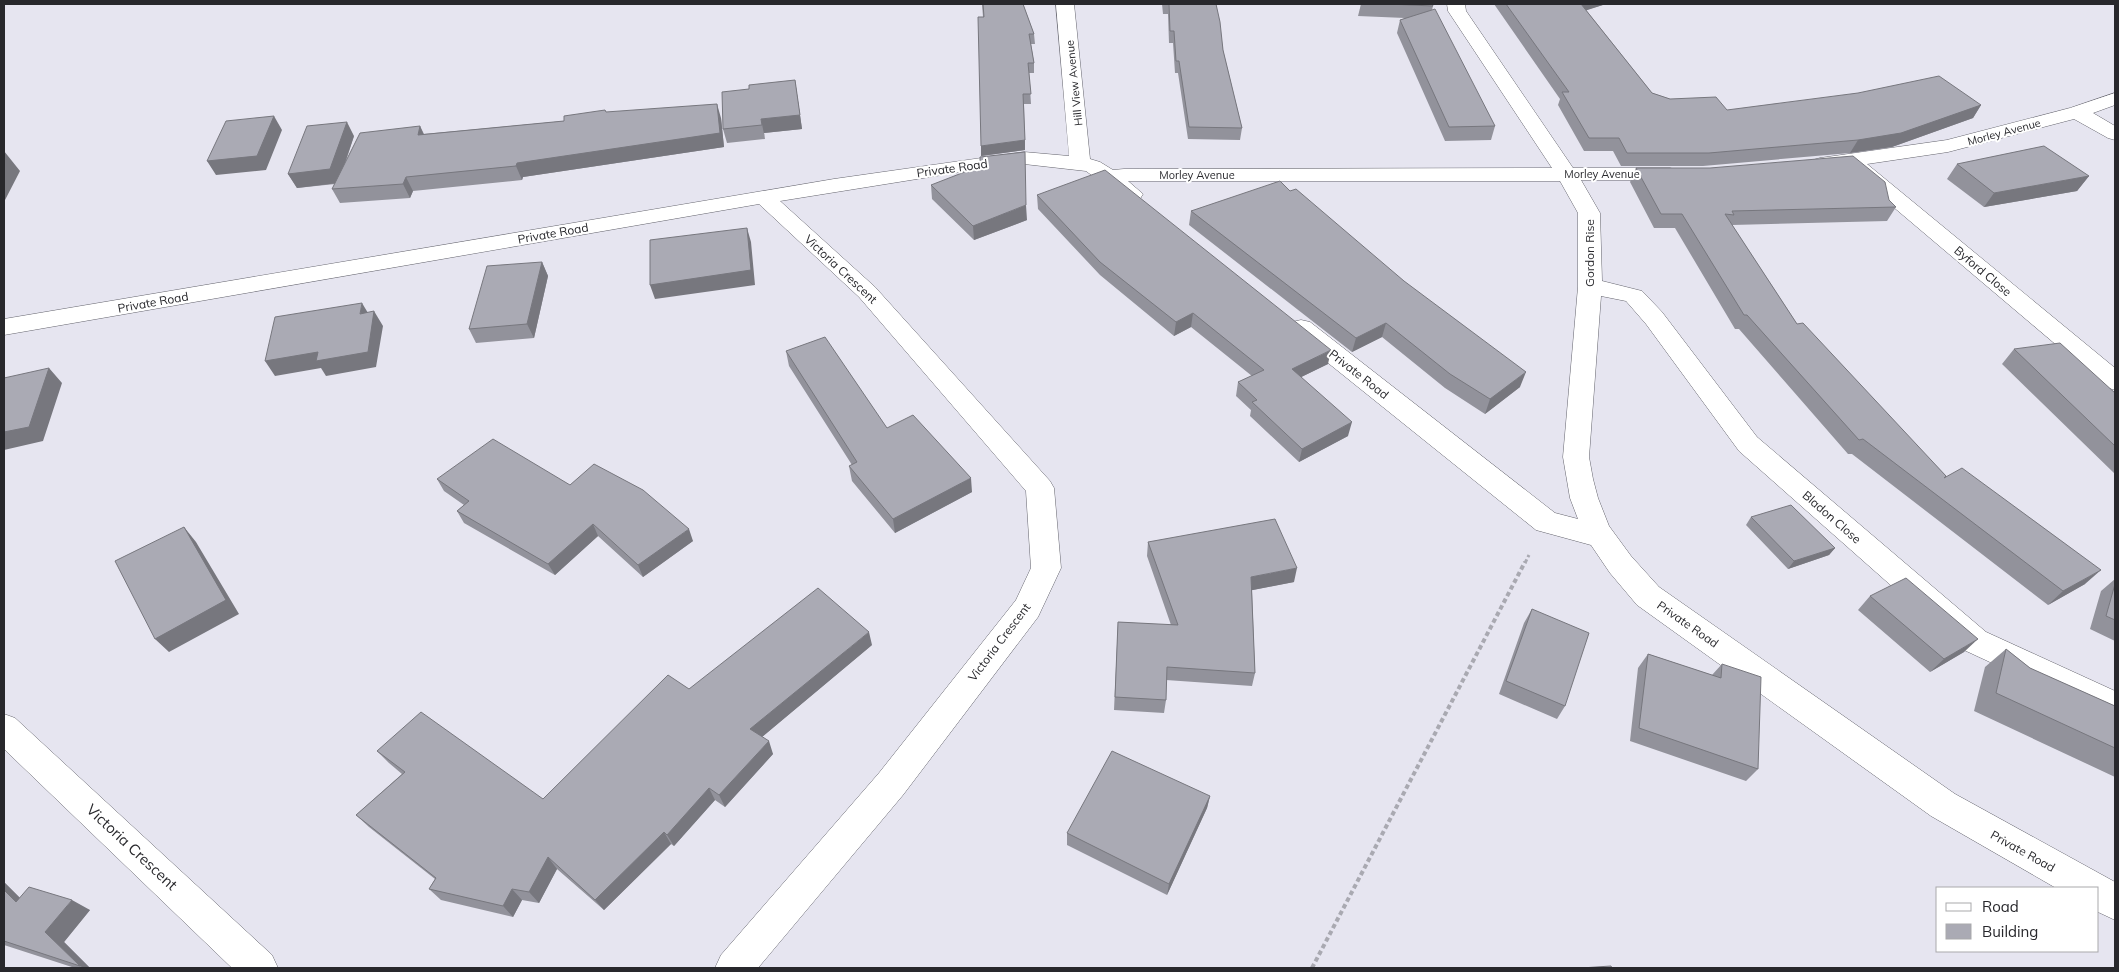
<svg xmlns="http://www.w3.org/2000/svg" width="2119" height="972" viewBox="0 0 2119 972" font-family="Mulish,sans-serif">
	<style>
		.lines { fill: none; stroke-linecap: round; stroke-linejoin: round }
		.minor-casing { stroke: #64646d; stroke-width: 1 }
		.path-far1 { stroke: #a9a9b1; stroke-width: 3; stroke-dasharray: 4 2.5; stroke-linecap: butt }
		.path { stroke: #a9a9b1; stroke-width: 4; stroke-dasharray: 4.5 3; stroke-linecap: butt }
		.minor { fill: #fff; fill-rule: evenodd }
		.wall { fill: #92929b }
		.shaded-wall { fill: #77777e }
		.building { fill: #aaaab4; stroke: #77777e }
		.labels { text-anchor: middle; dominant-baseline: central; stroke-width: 4; stroke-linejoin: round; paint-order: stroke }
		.far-street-label { font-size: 11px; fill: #28282c; stroke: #fff }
		.street-label { font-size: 12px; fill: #28282c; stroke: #fff }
		.near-street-label { font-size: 15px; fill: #28282c; stroke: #fff }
	</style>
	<rect width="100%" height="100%" fill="#e6e5f0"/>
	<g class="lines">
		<defs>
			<path id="minor" d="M 1056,4 L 1074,4 L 1090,159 L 1100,162 L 1113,170 L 1124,169 L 1552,168 L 1448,11 L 1447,4 L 1465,4 L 1466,11 L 1573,168 L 1670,168 L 1677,170 L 1681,174 L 1677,178 L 1670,180 L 1581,180 L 1600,213 L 1602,281 L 1642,291 L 1662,312 L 1757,437 L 1986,632 L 2115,691 L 2115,720 L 1964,650 L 1739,451 L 1646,324 L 1626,301 L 1601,296 L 1589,457 L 1593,479 L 1598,498 L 1609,526 L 1631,556 L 1659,587 L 1955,794 L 2115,882 L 2115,920 L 2098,912 L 2098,888 L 2056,888 L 1931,816 L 1637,605 L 1610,573 L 1591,545 L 1536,530 L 1292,334 L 1289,328 L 1292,322 L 1301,320 L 1310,322 L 1555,513 L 1578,519 L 1570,498 L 1563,457 L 1578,287 L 1578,213 L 1560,181 L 1128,181 L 1143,194 L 1140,199 L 1132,200 L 1124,199 L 1086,171 L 1024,164 L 973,170 L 780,201 L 875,287 L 1050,481 L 1054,488 L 1061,568 L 1038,617 L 903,795 L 758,968 L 715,968 L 721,955 L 879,773 L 1016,600 L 1031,568 L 1026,491 L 859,297 L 759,204 L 4,335 L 4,319 L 834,179 L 1024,152 L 1069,156 Z
				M 2115,93 L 2115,105 L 2093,113 L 2115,126 L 2115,140 L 2108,138 L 2074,119 L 1948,152 L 1867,164 L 2115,368 L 2115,390 L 2106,387 L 1852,172 L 1849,168 L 1850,166 L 1820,170 L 1813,168 L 1810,164 L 1813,160 L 1820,158 L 1947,140 L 2070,108 Z
				M 4,714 L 15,718 L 272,955 L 278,968 L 232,968 L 4,749 Z"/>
		</defs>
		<use href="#minor" class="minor-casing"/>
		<path class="path-far1" d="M 1525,563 L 1529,555"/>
		<path class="path" d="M 1312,968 L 1525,562"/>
		<use href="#minor" class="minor"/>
	</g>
	<path class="wall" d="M 982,4 L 1023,4 L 1034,34 L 1035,44 L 1031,44 L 1034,63 L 1034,73 L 1029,73 L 1031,104 L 1024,104 L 1025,150 L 981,156 L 981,146 L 983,17 Z
		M 1162,4 L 1216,4 L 1223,50 L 1242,128 L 1240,140 L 1188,139 L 1178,73 L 1175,73 L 1173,43 L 1169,43 L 1168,14 L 1163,14 Z
		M 1361,4 L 1432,4 L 1433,6 L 1432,10 L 1495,126 L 1491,140 L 1445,141 L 1397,33 L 1400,20 L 1405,18 L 1358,16 Z
		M 1494,4 L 1606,4 L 1586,10 L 1652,93 L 1670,99 L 1727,110 L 1981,105 L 1973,118 L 1892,147 L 1850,153 L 1703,166 L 1621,166 L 1613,151 L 1584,151 L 1558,105 L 1560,99 Z
		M 795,80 L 802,129 L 764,133 L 765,139 L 727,143 L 723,129 L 749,89 Z
		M 605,110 L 606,112 L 721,118 L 724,147 L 523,177 L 522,180 L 413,191 L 410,198 L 340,203 L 332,189 L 335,184 L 297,188 L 288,174 L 354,136 L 345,164 L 420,126 L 424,134 L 564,121 Z
		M 1957,164 L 2089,176 L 2077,191 L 1984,207 L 1947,179 Z
		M 1636,168 L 1889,200 L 1896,207 L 1887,221 L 1732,225 L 1797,324 L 1946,476 L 2085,584 L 2048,605 L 1852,454 L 1848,454 L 1739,329 L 1735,329 L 1675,228 L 1654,228 L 1630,182 Z
		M 931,185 L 1027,220 L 974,240 L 932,199 Z
		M 1290,191 L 1520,387 L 1485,414 L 1445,388 L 1382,337 L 1352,352 L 1189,225 L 1191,211 Z
		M 1037,195 L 1328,364 L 1301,377 L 1348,436 L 1299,462 L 1250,416 L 1251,410 L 1236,396 L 1238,382 L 1252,376 L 1191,327 L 1174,336 L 1100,275 L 1038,209 Z
		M 542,262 L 548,276 L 534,338 L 476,343 L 469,329 Z
		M 2014,349 L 2115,393 L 2115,474 L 2002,364 Z
		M 786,351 L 887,428 L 972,492 L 895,533 L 852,481 L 849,466 L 852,465 L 789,366 Z
		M 437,479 L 570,485 L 693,541 L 643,577 L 598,536 L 555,575 L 464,523 L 457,511 L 464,505 L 444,491 Z
		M 1751,517 L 1835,548 L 1829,555 L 1788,569 L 1746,525 Z
		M 1148,542 L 1294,582 L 1252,590 L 1255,673 L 1252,686 L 1166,680 L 1166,700 L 1164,713 L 1114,710 L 1118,622 L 1171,625 L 1147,556 Z
		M 2115,579 L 2115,641 L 2090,629 L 2101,591 Z
		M 1870,596 L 1964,652 L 1930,672 L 1858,610 Z
		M 1532,609 L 1565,706 L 1557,719 L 1499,694 L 1524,623 Z
		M 872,645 L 762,737 L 773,754 L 725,807 L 715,800 L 674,846 L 671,844 L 604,910 L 557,869 L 539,903 L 522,900 L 513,917 L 441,900 L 429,889 L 435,879 L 369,827 L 356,815 L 402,774 L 389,763 L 377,751 L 543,799 L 689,689 Z
		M 2006,649 L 2030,668 L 2115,706 L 2115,777 L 1974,711 L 1985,667 Z
		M 1648,654 L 1712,675 L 1722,664 L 1758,769 L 1746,781 L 1630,741 L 1638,668 Z
		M 1210,796 L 1207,808 L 1167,895 L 1067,845 L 1067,833 Z
		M 4,882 L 20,898 L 90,910 L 64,942 L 90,968 L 75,968 L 4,945 Z"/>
	<path class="shaded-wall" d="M 1579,4 L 1606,4 L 1575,14 Z
		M 795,80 L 802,129 L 764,133 L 765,139 L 761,119 Z
		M 717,104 L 721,118 L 724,147 L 523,177 L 522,180 L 516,166 L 517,163 Z
		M 1981,105 L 1973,118 L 1892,147 L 1850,153 L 1858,140 Z
		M 274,116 L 282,130 L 266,170 L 216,175 L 207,161 Z
		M 347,122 L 354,136 L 338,183 L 297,188 L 288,174 Z
		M 420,126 L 426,140 L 418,135 Z
		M 1025,140 L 1025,150 L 981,156 L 981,146 Z
		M 4,151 L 20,171 L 4,202 Z
		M 2089,176 L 2077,191 L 1984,207 L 1994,193 Z
		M 406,177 L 413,191 L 410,198 L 403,184 Z
		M 1026,205 L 1027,220 L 974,240 L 973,226 Z
		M 747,228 L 751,242 L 755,285 L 655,299 L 650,285 Z
		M 542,262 L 548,276 L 534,338 L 527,324 Z
		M 362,303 L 371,318 L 360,314 Z
		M 374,311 L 383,326 L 376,367 L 326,376 L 321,368 L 275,376 L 265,361 Z
		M 1193,313 L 1191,327 L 1174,336 L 1176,322 Z
		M 1386,323 L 1382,337 L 1352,352 L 1356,338 Z
		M 1331,350 L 1328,364 L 1289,383 L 1292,369 Z
		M 49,368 L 62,383 L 43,441 L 4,450 L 4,432 Z
		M 1526,372 L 1520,387 L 1485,414 L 1490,399 Z
		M 1352,422 L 1348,436 L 1299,462 L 1302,449 Z
		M 971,478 L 972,492 L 895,533 L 893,519 Z
		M 593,524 L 598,536 L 555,575 L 548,564 Z
		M 184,527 L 196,542 L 239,614 L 169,652 L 155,639 Z
		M 689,529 L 693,541 L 643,577 L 638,565 Z
		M 1835,548 L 1829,555 L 1788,569 L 1794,561 Z
		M 1297,568 L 1294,582 L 1248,591 L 1251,577 Z
		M 2101,570 L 2085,584 L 2048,605 L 2063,591 Z
		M 869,632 L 872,645 L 756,742 L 750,729 Z
		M 1978,639 L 1964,652 L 1930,672 L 1944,659 Z
		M 769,741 L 773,754 L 725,807 L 719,795 Z
		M 709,788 L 715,800 L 674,846 L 667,835 Z
		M 1210,796 L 1207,808 L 1167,895 L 1169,884 Z
		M 664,832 L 671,844 L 604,910 L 595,900 Z
		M 548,857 L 557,869 L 539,903 L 529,892 Z
		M 4,882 L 35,913 L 16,902 L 4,890 Z
		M 512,889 L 522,900 L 513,917 L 503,906 Z
		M 72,900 L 90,910 L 64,942 L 90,968 L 84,968 L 80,966 L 45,932 Z"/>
	<path class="building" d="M 983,4 L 1023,4 L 1034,34 L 1029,34 L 1034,63 L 1028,63 L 1031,94 L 1023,94 L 1025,140 L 981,146 L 978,17 L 984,17 Z
		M 1169,4 L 1216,4 L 1220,22 L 1223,50 L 1242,128 L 1189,127 L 1179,61 L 1176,61 L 1174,31 L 1170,31 Z
		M 1388,4 L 1432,4 L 1433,6 Z
		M 1506,4 L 1581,4 L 1652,93 L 1670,99 L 1716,97 L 1727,110 L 1858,93 L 1939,76 L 1981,105 L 1901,133 L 1858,140 L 1709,153 L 1627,153 L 1619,138 L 1589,138 L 1562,92 L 1569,92 Z
		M 1435,9 L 1495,126 L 1449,127 L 1400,20 Z
		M 795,80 L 800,115 L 761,119 L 762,125 L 723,129 L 722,92 L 749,89 L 749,85 Z
		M 717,104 L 720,133 L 517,163 L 516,166 L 406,177 L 403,184 L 332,189 L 360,133 L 420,126 L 418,135 L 564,121 L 564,116 L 605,110 L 606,112 Z
		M 274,116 L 257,156 L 207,161 L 226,121 Z
		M 347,122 L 330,169 L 288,174 L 307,126 Z
		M 2044,146 L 2089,176 L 1994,193 L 1957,164 Z
		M 1025,152 L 1026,205 L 973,226 L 931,185 L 980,166 L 980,157 Z
		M 1853,156 L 1885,182 L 1889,200 L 1896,207 L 1732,211 L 1734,215 L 1725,214 L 1797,324 L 1803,323 L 1946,476 L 1944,478 L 1962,468 L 2101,570 L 2063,591 L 1863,439 L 1859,440 L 1747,315 L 1744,315 L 1682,214 L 1661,214 L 1636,168 L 1710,168 Z
		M 1105,170 L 1331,350 L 1292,369 L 1352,422 L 1302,449 L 1252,402 L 1257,400 L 1238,382 L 1264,370 L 1193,313 L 1176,322 L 1100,262 L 1037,195 Z
		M 1280,181 L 1290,191 L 1296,189 L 1404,281 L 1526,372 L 1490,399 L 1450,374 L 1386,323 L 1356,338 L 1191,211 Z
		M 747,228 L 751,270 L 650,285 L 650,240 Z
		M 542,262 L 527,324 L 469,329 L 487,266 Z
		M 362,303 L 360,314 L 374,311 L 368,352 L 316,361 L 318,352 L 265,361 L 275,317 Z
		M 825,337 L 887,428 L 913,415 L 971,478 L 893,519 L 849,466 L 857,462 L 786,351 Z
		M 2060,343 L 2115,393 L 2115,446 L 2014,349 Z
		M 49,368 L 29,427 L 4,432 L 4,378 Z
		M 493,439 L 570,485 L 594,464 L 643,490 L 689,529 L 638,565 L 593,524 L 548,564 L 457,511 L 469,501 L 437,479 Z
		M 1791,505 L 1835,548 L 1794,561 L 1751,517 Z
		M 1275,519 L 1297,568 L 1251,577 L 1255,673 L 1167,667 L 1166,700 L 1115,697 L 1118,622 L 1178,625 L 1148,542 Z
		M 184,527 L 226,600 L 155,639 L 115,561 Z
		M 1906,578 L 1978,639 L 1944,659 L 1870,596 Z
		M 2115,584 L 2115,620 L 2106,616 Z
		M 818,588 L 869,632 L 750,729 L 769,741 L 719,795 L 709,788 L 667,835 L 664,832 L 595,900 L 548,857 L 529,892 L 512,889 L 503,906 L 429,889 L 436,878 L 356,815 L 405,772 L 377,751 L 421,712 L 543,799 L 668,675 L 689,689 Z
		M 1532,609 L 1589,633 L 1565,706 L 1506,681 Z
		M 2006,649 L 2030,668 L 2115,706 L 2115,748 L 1996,693 Z
		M 1648,654 L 1721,678 L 1722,664 L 1761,677 L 1758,769 L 1639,728 Z
		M 1112,751 L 1210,796 L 1169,884 L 1067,833 Z
		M 29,887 L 72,900 L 45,932 L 80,966 L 4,941 L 4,890 L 16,902 Z
		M 1611,966 L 1612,968 L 1581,968 Z"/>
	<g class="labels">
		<g class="far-street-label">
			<text transform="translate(1074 83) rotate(-96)">Hill View Avenue</text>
			<text transform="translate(2004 132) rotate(-15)">Morley Avenue</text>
			<text x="1602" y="174">Morley Avenue</text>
			<text x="1197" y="175">Morley Avenue</text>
		</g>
		<g class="street-label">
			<text transform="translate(952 168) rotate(-8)">Private Road</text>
			<text transform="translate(553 233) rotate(-10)">Private Road</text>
			<text transform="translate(1589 253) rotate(-90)">Gordon Rise</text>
			<text transform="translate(841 269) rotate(43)">Victoria Crescent</text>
			<text transform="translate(1983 271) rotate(40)">Byford Close</text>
			<text transform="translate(153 302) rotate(-10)">Private Road</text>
			<text transform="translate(1359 374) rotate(38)">Private Road</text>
			<text transform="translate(1832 517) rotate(41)">Bladon Close</text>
			<text transform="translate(1688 624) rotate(35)">Private Road</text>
			<text transform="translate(999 642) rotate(-53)">Victoria Crescent</text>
			<text transform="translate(2023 851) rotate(29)">Private Road</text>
		</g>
		<g class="near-street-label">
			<text transform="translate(132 847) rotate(43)">Victoria Crescent</text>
		</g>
	</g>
	<rect width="2119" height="972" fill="none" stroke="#28282c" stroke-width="10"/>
	<rect x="1936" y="887" width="162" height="65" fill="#ffffff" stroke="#a9a9ab"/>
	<rect x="1946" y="903" width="25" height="8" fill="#ffffff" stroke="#a9a9ab"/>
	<text x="1982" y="912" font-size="15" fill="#28282c">Road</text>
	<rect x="1946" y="924" width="25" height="15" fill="#aaaab4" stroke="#a9a9ab"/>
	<text x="1982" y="937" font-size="15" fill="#28282c">Building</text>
</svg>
